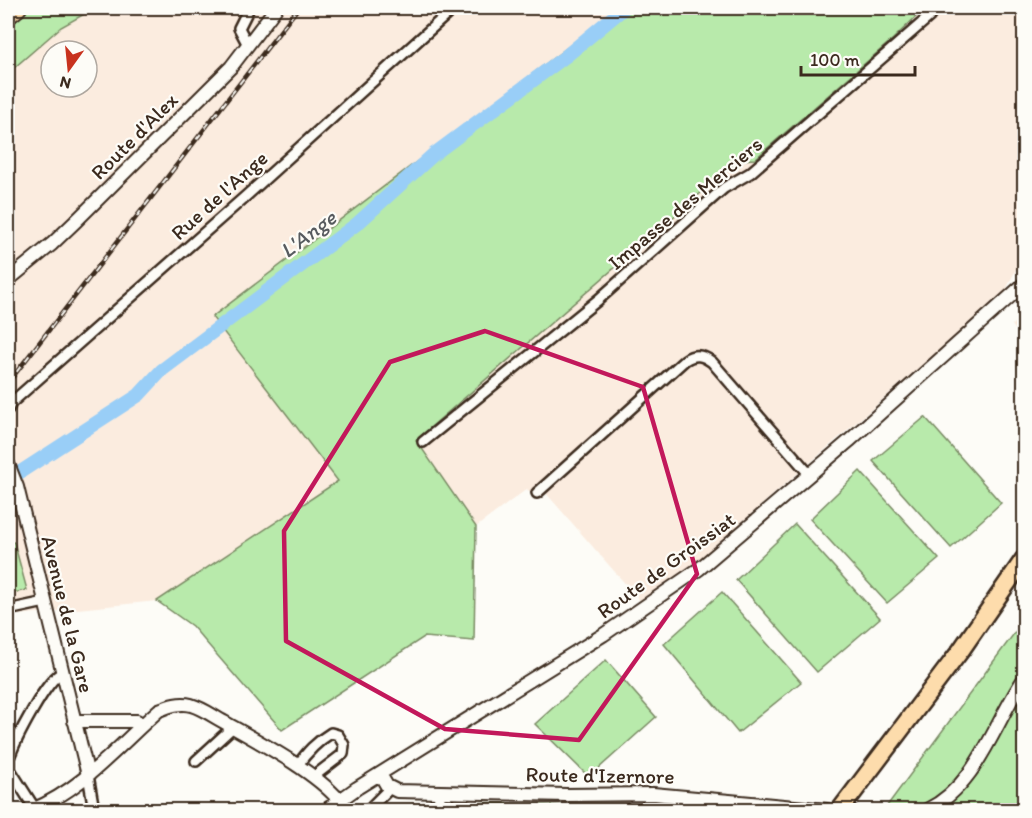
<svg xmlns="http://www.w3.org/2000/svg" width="1032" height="818" viewBox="0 0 1032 818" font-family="Itim,sans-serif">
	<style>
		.built { fill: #fbecdf; fill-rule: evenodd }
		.green { fill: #b8eaab; stroke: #7a8a64; stroke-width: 1.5 }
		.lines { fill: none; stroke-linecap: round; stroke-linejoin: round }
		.river { stroke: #99cef7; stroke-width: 14 }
		.street-casing { stroke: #3b2a1e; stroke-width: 14 }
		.secondary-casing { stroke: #3b2a1e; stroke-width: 16 }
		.primary-casing { stroke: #3b2a1e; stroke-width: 18 }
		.highway-casing { stroke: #3b2a1e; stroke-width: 21 }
		.street { stroke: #fdfcf7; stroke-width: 9 }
		.secondary { stroke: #fdfcf7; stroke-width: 12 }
		.primary { stroke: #fddcac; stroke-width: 14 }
		.highway { stroke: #fddcac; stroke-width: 16 }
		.rail-casing { stroke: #3b2a1e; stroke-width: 4.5 }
		.rail { stroke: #fdfcf7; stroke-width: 2; stroke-dasharray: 7; stroke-linecap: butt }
		.marked { fill: none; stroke: #c2185b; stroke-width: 4.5; stroke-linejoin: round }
		.labels { text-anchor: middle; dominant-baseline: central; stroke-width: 4.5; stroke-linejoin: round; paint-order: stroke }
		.street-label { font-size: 21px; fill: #3b2a1e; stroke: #fdfcf7 }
		.water-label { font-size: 22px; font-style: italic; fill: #575b5f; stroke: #fdfcf7 }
	</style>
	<rect width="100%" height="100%" fill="#fdfcf7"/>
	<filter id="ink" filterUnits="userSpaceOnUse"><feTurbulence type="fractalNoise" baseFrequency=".0167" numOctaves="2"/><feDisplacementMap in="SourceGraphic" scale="12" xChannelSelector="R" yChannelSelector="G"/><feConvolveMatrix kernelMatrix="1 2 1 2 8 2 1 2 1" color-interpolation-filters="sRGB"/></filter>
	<g filter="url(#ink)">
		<path class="built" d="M 95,8 L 619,8 L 213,316 L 338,481 L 157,601 L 8,616 L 8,73 L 61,27 ZM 51,51 L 87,51 L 87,87 L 51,87 Z
			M 925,8 L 1024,8 L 1024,253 L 1004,294 L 697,561 L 642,603 L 545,492 L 536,499 L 527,489 L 476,527 L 416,440 L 739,160 L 756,159 L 893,39 Z
			M 1024,314 L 1024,341 L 1012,325 Z"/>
		<path class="green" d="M 8,8 L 95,8 L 61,27 L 8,73 Z
			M 619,8 L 925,8 L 893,39 L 755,159 L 739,160 L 416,440 L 476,527 L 474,641 L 424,637 L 282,730 L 192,626 L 157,601 L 338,481 L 212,317 Z
			M 925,417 L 1001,503 L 951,548 L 873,461 Z
			M 860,471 L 939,559 L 887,603 L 810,519 Z
			M 795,524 L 880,618 L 817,672 L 736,580 Z
			M 14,542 L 27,590 L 8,594 L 8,543 Z
			M 722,592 L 801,682 L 738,733 L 664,644 Z
			M 1024,620 L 1024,810 L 884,810 Z
			M 606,660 L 656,717 L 589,777 L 535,724 Z
			M 488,803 L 676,810 L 461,810 L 453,804 Z"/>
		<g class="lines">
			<path class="river" d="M 8,480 L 139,395 L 162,370 L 358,223 L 434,154 L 566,56 L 624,8"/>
			<defs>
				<path id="street" d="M 248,45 L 239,28 L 249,8
					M 8,409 L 11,403 L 246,196 L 454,8
					M 423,442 L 598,300 L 724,188 L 750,173 L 929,17 L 935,8
					M 537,493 L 685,360 C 695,353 703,355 712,362 L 810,475
					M 8,610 L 45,602
					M 196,761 L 233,727
					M 297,766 C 307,752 316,742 331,733 L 338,735 L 344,745 L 343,754 L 313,777
					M 88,775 L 94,810
					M 437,792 L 439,799 L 448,810
					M 35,809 L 9,768 L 9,758 C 15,741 47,678 62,673
					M 376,810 L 372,806 L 390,788"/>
				<path id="secondary" d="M 8,280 L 52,244 L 75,222 L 231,67 L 276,8
					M 8,464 L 17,487 L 88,775
					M 74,721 L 137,721 L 142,725
					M 380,774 L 387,786 L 397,791 L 566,795 L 653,794 L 827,810
					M 32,810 C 82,790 119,745 159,710 C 169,706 180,702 191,705 C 202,708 213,716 224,722 C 259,742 313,770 339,800
					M 326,810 L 357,788 L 603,635 L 699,569 L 849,441 L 1024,284
					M 927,810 C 978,785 994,723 1024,679"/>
				<path id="primary" d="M 8,17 L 19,8"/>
				<path id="highway" d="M 840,810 L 961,650 L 1024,559"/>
			</defs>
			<use href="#street" class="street-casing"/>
			<use href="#secondary" class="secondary-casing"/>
			<use href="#primary" class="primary-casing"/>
			<use href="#highway" class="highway-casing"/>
			<use href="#street" class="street"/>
			<use href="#secondary" class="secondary"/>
			<use href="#primary" class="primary"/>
			<use href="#highway" class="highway"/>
			<defs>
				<path id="rail" d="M 8,383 L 298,8"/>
			</defs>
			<use href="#rail" class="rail-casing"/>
			<use href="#rail" class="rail"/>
		</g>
	</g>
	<path class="marked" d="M 485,331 L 643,387 L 697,574 L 579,740 L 445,729 L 286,641 L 284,531 L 390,362 Z"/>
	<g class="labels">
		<g class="street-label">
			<text transform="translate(134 136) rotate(-45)">Route d'Alex</text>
			<text transform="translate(219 195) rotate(-42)">Rue de l'Ange</text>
			<text transform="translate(685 203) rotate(-40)">Impasse des Merciers</text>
			<text transform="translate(666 565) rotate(-36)">Route de Groissiat</text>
			<text transform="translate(68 614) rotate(76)">Avenue de la Gare</text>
			<text transform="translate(600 775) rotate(1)">Route d'Izernore</text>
		</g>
		<g class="water-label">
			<text transform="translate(308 234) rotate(-37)">L'Ange</text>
		</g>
	</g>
	<rect width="1032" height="818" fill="none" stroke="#fdfcf7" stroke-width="30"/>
	<rect x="15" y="15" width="1002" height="788" fill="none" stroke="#3b2a1e" stroke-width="2" filter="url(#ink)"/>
	<g transform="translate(69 69) rotate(195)"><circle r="28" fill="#fdfcf7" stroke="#afa8a0" stroke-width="1.5"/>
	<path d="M0-4.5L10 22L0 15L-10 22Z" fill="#c8321e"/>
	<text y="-9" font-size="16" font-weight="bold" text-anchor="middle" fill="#3b2a1e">N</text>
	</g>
	<path d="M801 66v9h114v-9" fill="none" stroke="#3b2a1e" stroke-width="3"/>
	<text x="810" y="66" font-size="18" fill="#3b2a1e" stroke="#fdfcf7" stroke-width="4.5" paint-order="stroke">100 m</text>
</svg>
